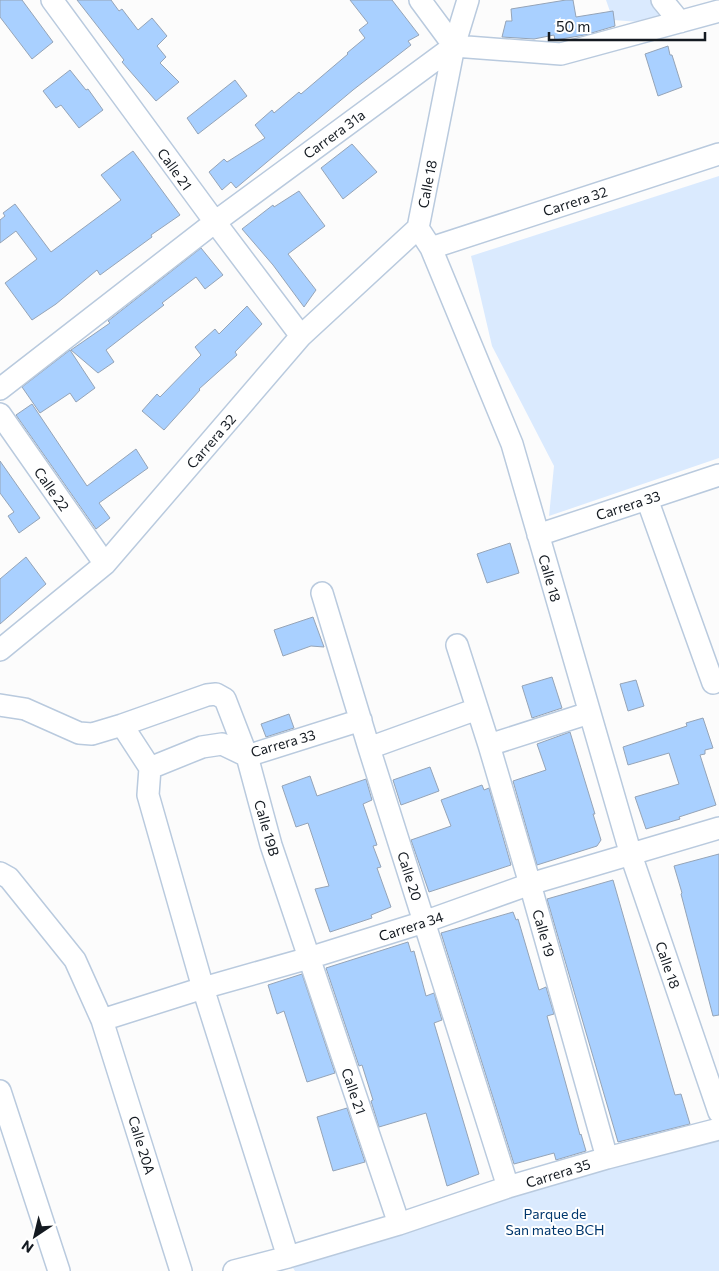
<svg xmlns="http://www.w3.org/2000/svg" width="719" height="1271" viewBox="0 0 719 1271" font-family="Commissioner,sans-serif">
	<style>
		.green { fill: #daeafe }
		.building { fill: #a9d0ff; stroke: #95a4b7 }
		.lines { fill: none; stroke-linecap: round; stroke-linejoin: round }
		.minor-casing { stroke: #b9cade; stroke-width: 24 }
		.minor { stroke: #fff; stroke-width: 21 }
		.labels { text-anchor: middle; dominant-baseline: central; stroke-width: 4; stroke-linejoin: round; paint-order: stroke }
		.street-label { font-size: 14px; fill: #141a21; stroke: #fff }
		.park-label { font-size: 14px; fill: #00376d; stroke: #fff }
	</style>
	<rect width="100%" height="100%" fill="#fcfcfc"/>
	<path class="green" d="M 606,0 L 673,0 L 676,11 L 640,22 L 613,20 Z
		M 719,176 L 719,458 L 549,516 L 554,466 L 492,346 L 471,256 Z
		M 719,1135 L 719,1271 L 295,1271 L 293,1268 L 401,1228 Z"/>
	<path class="building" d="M 0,0 L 22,0 L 53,42 L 32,59 L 0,17 Z
		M 77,0 L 111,0 L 119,11 L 122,9 L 138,30 L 152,18 L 167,36 L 157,46 L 166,57 L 160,63 L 179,82 L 156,101 L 122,62 L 124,60 Z
		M 350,0 L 392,0 L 419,35 L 408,41 L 411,45 L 353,90 L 236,188 L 231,182 L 222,190 L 209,172 L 224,159 L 227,162 L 265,138 L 255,125 L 272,110 L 274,113 L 299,92 L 301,94 L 348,54 L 347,53 L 365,38 L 359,30 L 368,23 Z
		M 566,0 L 573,0 L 576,17 L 613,11 L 615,26 L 585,35 L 555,40 L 554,35 L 534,39 L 502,37 L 506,21 L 512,21 L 511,9 Z
		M 668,46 L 670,55 L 672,55 L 682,87 L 658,96 L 645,54 Z
		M 70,70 L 86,90 L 88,89 L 103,110 L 79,128 L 61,105 L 56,108 L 43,91 Z
		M 235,80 L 247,96 L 198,134 L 187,118 Z
		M 352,144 L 377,172 L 343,199 L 321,168 Z
		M 133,151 L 180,215 L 151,235 L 152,237 L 100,275 L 97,270 L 56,304 L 32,320 L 5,283 L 37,259 L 16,231 L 0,243 L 0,220 L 5,216 L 3,213 L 15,204 L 51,252 L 121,200 L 101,175 Z
		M 299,191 L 325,226 L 288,254 L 316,290 L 304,307 L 273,265 L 242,229 L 273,205 L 274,207 Z
		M 201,248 L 223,275 L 205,289 L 196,277 L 162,303 L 164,305 L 106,350 L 114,362 L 98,373 L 71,350 L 110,323 L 108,321 Z
		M 247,306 L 262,324 L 235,352 L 237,355 L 199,389 L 200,390 L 164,430 L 142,411 L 157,394 L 160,397 L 201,355 L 195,347 L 215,329 L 219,334 Z
		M 70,350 L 95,388 L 76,402 L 70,393 L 40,413 L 22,387 Z
		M 32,404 L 87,486 L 136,449 L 148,468 L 99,503 L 110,518 L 96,529 L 16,415 Z
		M 0,461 L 40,518 L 19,533 L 8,516 L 14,512 L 0,493 Z
		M 510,543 L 519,573 L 487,583 L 477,554 Z
		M 26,557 L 46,584 L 0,624 L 0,579 Z
		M 313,617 L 324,647 L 311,646 L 283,656 L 274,630 Z
		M 552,677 L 562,708 L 532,718 L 522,686 Z
		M 636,680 L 644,706 L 628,711 L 620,684 Z
		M 289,714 L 294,728 L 266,737 L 261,724 Z
		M 703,718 L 713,748 L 705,750 L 705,754 L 700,755 L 716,805 L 679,817 L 680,819 L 646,829 L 635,797 L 679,784 L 669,753 L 628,765 L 623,747 L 687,726 L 686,723 Z
		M 570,732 L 595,814 L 593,814 L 601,840 L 597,846 L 537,865 L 513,781 L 546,770 L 537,744 Z
		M 430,767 L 439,791 L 401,805 L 393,780 Z
		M 310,776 L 317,796 L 366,779 L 372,800 L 363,804 L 377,845 L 373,846 L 381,867 L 377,868 L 391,907 L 371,915 L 372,918 L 330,932 L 315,889 L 329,886 L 308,823 L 296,827 L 282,786 Z
		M 482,785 L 484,790 L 489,788 L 511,865 L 429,892 L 411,840 L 451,826 L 441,800 Z
		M 719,854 L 719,1015 L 713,1016 L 681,894 L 682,893 L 674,866 Z
		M 613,880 L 670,1078 L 675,1095 L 681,1094 L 690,1124 L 618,1142 L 547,899 Z
		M 513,912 L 516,920 L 518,919 L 539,990 L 546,987 L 554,1014 L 547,1016 L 580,1135 L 581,1134 L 586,1151 L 556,1160 L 554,1153 L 514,1164 L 441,933 Z
		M 408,942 L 411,952 L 414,951 L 426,996 L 434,993 L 442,1020 L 434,1023 L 479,1174 L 447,1186 L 426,1113 L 379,1127 L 371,1101 L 373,1100 L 362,1065 L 359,1066 L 326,968 Z
		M 302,974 L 335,1073 L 307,1082 L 284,1011 L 277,1014 L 268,985 Z
		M 347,1108 L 365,1162 L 333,1171 L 317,1117 Z"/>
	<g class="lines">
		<defs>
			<path id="minor" d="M 52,0 L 215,222 L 301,336
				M 420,0 L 454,46
				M 468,0 L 454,46 L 418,228 L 431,248 L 512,444 L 631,855 L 719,1112
				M 662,0 L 680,22
				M 431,248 L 719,154
				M 0,389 L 215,222 L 454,46 L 561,54 L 719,11
				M 0,414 L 105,564
				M 647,499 L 713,683
				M 538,535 L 719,475
				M 322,593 L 369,748 L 508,1187
				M 457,645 L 489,745 L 530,884 L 607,1158
				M 0,650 L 105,564 L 301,336 L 418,228
				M 0,705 L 25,709 L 79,733 L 92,734 L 122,725 L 150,768 L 202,747 L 222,744 L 247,756 L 361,720
				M 122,725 L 207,695 L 216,694 L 225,699 L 247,756 L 271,845 L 399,1224
				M 489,745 L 589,713
				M 369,748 L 477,709
				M 150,768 L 148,795 L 203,988 L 288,1257 L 234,1271
				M 0,873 L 9,878 L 75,960 L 102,1020 L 181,1271
				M 102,1020 L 203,988 L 309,958 L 424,922 L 530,884 L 719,828
				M 0,1091 L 59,1271
				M 288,1257 L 399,1224 L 508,1187 L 607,1158 L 719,1129"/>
		</defs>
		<use href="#minor" class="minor-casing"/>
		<use href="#minor" class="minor"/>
	</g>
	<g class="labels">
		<g class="street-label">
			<text transform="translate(334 134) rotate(-36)">Carrera 31a</text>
			<text transform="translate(175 169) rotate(54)">Calle 21</text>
			<text transform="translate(427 184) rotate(-79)">Calle 18</text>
			<text transform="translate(575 201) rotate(-18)">Carrera 32</text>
			<text transform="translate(211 441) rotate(-49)">Carrera 32</text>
			<text transform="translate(52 489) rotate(55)">Calle 22</text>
			<text transform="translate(628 505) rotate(-18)">Carrera 33</text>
			<text transform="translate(550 578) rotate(74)">Calle 18</text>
			<text transform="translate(283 743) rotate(-16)">Carrera 33</text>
			<text transform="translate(267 828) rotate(74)">Calle 19B</text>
			<text transform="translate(410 876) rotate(72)">Calle 20</text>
			<text transform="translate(411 926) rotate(-18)">Carrera 34</text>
			<text transform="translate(544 933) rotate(74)">Calle 19</text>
			<text transform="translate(668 965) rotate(71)">Calle 18</text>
			<text transform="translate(354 1091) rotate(71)">Calle 21</text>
			<text transform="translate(142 1145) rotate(73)">Calle 20A</text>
			<text transform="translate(558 1173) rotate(-17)">Carrera 35</text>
		</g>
		<g class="park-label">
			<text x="555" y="1213">Parque de<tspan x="555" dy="16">San mateo BCH</tspan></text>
		</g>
	</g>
	<g transform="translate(35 1236) rotate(215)" stroke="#ffffff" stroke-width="4" paint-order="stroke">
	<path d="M0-4L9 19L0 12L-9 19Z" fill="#141a21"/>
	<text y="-8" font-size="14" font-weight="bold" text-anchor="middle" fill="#141a21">N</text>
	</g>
	<path d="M549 32v8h156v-8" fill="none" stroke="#141a21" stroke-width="2.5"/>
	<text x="556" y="32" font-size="15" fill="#141a21" stroke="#ffffff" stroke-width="4" paint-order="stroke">50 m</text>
</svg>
